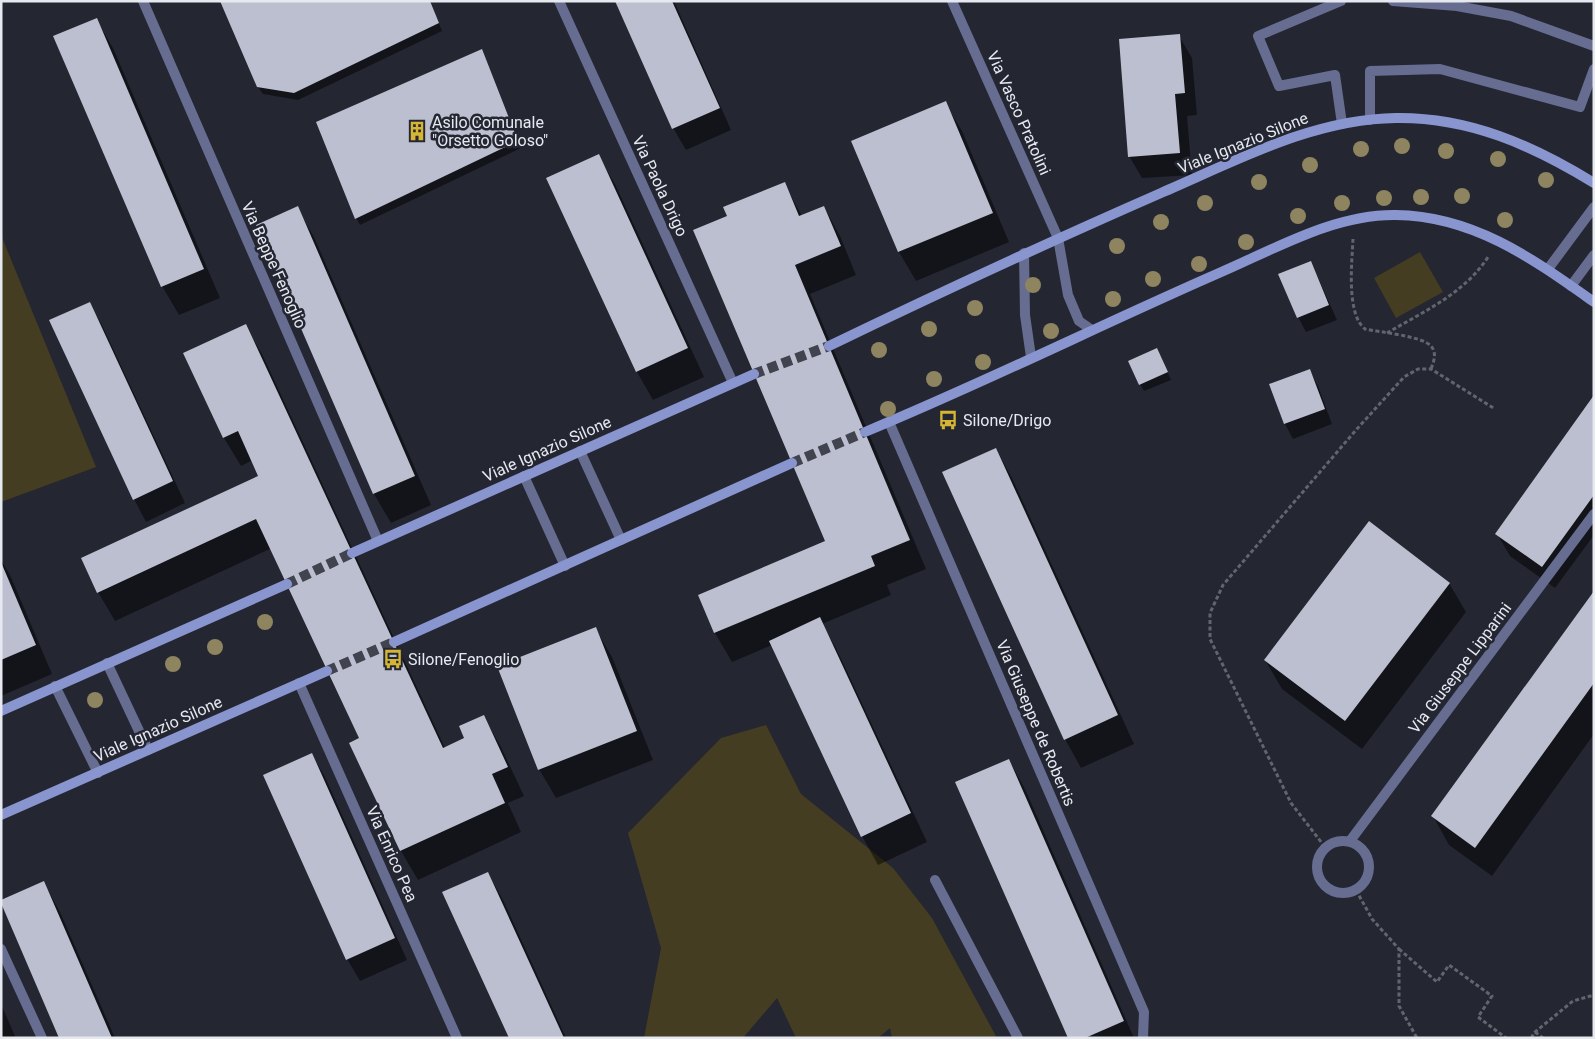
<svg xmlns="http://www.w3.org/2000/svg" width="1595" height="1039" viewBox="0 0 1595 1039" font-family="Roboto,sans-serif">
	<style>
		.green { fill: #443d22 }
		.shadow { fill: #0007 }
		.building { fill: #bcbfcf }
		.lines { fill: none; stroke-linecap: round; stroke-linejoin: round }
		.secondary-tunnel { stroke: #41434f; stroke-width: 10; stroke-dasharray: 10 5; stroke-linecap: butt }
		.path { stroke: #62646e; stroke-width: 3; stroke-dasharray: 4 2.5; stroke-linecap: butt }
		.lane { stroke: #666d91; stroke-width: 10 }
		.street { stroke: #666d91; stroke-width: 10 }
		.secondary { stroke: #8995cf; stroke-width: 10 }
		.tree { fill: #8e845f }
		.labels { text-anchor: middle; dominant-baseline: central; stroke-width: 5; stroke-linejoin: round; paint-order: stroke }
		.street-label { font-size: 16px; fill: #e7e9f1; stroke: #242632 }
		.poi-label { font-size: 16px; fill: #e7e9f1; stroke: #242632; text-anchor: start }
	</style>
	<rect width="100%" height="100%" fill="#242632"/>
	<path class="green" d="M 1,235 L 96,467 L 1,502 Z
		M 1420,252 L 1443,292 L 1396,318 L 1374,278 Z
		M 766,725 L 801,794 L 893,868 L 932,918 L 997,1038 L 892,1038 L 890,1028 L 878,1038 L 796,1038 L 777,998 L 743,1038 L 644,1038 L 661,948 L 628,833 L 721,738 Z"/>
	<path class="shadow" d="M 430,1 L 442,31 L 298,100 L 263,94 L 258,87 Z
		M 616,1 L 674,1 L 731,130 L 686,150 L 673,128 Z
		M 96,19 L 113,48 L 220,298 L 179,315 L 162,286 Z
		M 1179,36 L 1192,58 L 1197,115 L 1187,116 L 1192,175 L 1142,178 L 1129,156 Z
		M 485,57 L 521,148 L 360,225 L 356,218 Z
		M 945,103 L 962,131 L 1009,242 L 916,281 L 899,252 L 853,141 Z
		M 598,156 L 615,184 L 704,377 L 653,400 L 637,372 Z
		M 784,183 L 802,216 L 824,207 L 840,236 L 856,275 L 810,294 L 926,569 L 887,585 L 891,595 L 822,624 L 836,648 L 927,842 L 878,865 L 862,836 L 772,645 L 732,662 L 715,633 L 699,595 L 827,542 L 729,217 Z
		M 297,208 L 314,237 L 431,505 L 391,523 L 374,494 L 258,225 Z
		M 1311,262 L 1337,320 L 1306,332 L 1298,317 Z
		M 89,303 L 102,325 L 185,503 L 146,522 L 134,499 Z
		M 245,326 L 262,354 L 445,748 L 466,738 L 483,716 L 500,745 L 524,796 L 508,803 L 521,832 L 418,880 L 401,851 L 351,743 L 361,739 L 272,548 L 115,621 L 98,592 L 260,477 L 253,460 L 241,466 L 224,438 L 185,354 Z
		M 1161,356 L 1171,380 L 1144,391 L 1140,384 Z
		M 1310,371 L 1318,386 L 1332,424 L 1293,439 L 1285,424 Z
		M 1594,398 L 1594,535 L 1555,588 L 1510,556 L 1497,534 Z
		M 996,449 L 1012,478 L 1134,744 L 1081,768 L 1065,739 Z
		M 1,560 L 10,575 L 52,674 L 1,696 Z
		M 1449,583 L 1466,612 L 1362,749 L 1282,689 L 1265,660 Z
		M 1594,593 L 1594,734 L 1492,876 L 1449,845 L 1433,816 Z
		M 595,628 L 612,657 L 653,760 L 556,798 L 539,769 Z
		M 312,755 L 325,777 L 407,960 L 360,981 L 347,959 Z
		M 1009,760 L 1025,789 L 1134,1038 L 1069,1038 Z
		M 488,873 L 504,902 L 566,1038 L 510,1038 Z
		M 44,883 L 60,912 L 115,1038 L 61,1038 Z
		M 1,1004 L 15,1036 L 12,1038 L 1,1038 Z"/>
	<path class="building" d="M 220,1 L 430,1 L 439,23 L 294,93 L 257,87 Z
		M 615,1 L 672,1 L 720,108 L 672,129 Z
		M 97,18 L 204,269 L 161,287 L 53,36 Z
		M 1180,34 L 1185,93 L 1175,94 L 1180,153 L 1128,157 L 1119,39 Z
		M 482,49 L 518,141 L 355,219 L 316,122 Z
		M 946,101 L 993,213 L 898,252 L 851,141 Z
		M 599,154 L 688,348 L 636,372 L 546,178 Z
		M 785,182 L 799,216 L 824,206 L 841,246 L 795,265 L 910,540 L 871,556 L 875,566 L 714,633 L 698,595 L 825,541 L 693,230 L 727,216 L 723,207 Z
		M 298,206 L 415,476 L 373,494 L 256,225 Z
		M 1311,261 L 1329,305 L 1297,318 L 1278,274 Z
		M 90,302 L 173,481 L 133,500 L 49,320 Z
		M 246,324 L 443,748 L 464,738 L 459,726 L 484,715 L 508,767 L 492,774 L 505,803 L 400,851 L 349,743 L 359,738 L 256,519 L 97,593 L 81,558 L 258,476 L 238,431 L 223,438 L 183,353 Z
		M 1157,348 L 1168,372 L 1139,385 L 1128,361 Z
		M 1310,369 L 1325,409 L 1284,424 L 1269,384 Z
		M 1594,395 L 1594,495 L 1542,567 L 1495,534 Z
		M 996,448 L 1118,715 L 1064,740 L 942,472 Z
		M 1369,521 L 1450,583 L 1345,721 L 1264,660 Z
		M 1,562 L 36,645 L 1,660 Z
		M 1594,591 L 1594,683 L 1475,848 L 1431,816 Z
		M 820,617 L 911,813 L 861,837 L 769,641 Z
		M 596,627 L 637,731 L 538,770 L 497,666 Z
		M 312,753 L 395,938 L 346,960 L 263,775 Z
		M 1009,759 L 1124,1021 L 1085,1038 L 1068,1038 L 955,782 Z
		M 488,872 L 564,1038 L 509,1038 L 442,892 Z
		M 44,881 L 112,1038 L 59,1038 L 1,903 L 1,900 Z"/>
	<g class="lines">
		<path class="secondary-tunnel" d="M 754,374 L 829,346
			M 792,463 L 865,432
			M 287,584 L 352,553
			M 327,671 L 394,642"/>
		<path class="path" d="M 1353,239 C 1352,262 1346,314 1365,329 C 1379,332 1422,336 1431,346 C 1437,353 1434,361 1431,369
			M 1387,333 C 1423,312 1465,293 1488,257
			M 1325,847 L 1291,803 L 1210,639 L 1210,613 L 1223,585 L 1356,430 L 1404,377 L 1418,369 L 1431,369 L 1495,409
			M 1356,890 L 1372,919 L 1399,949 L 1399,1006 L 1417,1038
			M 1399,949 L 1437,982 L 1449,965 L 1492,996 L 1478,1017 L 1506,1038
			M 1535,1032 L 1543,1038
			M 1531,1038 L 1535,1032 L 1573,1001 L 1594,995"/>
		<path class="lane" d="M 1341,1 L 1258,36 L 1279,86 L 1335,75 L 1342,124
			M 1393,1 L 1457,6 L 1511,16 L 1594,46
			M 1370,120 L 1370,71 L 1440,69 L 1580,107 L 1594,69"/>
		<path class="street" d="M 143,1 L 378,541
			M 559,1 L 733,383
			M 952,1 L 1058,238 L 1068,295 L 1079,321 L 1092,330
			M 1024,253 L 1025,315 L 1031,357
			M 1548,269 L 1594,207
			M 1571,286 L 1594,255
			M 889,422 L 1144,1012 L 1143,1038
			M 580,451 L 621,540
			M 524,476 L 565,566
			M 107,663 L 148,750
			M 299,683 L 457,1038
			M 55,686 L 98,773
			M1317 867a26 26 0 1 1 52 0a26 26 0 1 1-52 0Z
			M 1350,841 L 1594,514
			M 935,880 L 1018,1038
			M 1,949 L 42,1038"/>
		<path class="secondary" d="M 829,346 C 939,293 1049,242 1161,193 C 1236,161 1312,119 1396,118 C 1469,117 1532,145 1594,183
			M 865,432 C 984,383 1100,325 1219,273 C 1275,249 1334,214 1396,215 C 1474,216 1533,259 1594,302
			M 352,553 L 754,374
			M 394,642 L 792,463
			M 1,711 L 287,584
			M 1,815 L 327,671"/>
	</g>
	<g class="tree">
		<circle cx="1402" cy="146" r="8"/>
		<circle cx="1361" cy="149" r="8"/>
		<circle cx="1446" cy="151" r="8"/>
		<circle cx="1498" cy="159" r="8"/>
		<circle cx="1310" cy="165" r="8"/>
		<circle cx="1546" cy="180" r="8"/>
		<circle cx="1259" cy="182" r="8"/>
		<circle cx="1462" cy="196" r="8"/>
		<circle cx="1421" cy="197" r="8"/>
		<circle cx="1384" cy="198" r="8"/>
		<circle cx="1205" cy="203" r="8"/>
		<circle cx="1342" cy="203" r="8"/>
		<circle cx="1298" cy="216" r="8"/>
		<circle cx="1505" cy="220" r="8"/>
		<circle cx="1161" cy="222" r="8"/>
		<circle cx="1246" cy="242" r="8"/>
		<circle cx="1117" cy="246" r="8"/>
		<circle cx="1199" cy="264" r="8"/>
		<circle cx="1153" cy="279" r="8"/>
		<circle cx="1033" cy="285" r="8"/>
		<circle cx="1113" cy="299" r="8"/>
		<circle cx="975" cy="308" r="8"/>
		<circle cx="929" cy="329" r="8"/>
		<circle cx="1051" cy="331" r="8"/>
		<circle cx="879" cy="350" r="8"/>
		<circle cx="983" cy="362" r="8"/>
		<circle cx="934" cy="379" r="8"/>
		<circle cx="888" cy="409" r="8"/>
		<circle cx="265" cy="622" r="8"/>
		<circle cx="215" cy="647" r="8"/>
		<circle cx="173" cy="664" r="8"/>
		<circle cx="95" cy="700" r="8"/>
	</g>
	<defs>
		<symbol id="building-bare" viewBox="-9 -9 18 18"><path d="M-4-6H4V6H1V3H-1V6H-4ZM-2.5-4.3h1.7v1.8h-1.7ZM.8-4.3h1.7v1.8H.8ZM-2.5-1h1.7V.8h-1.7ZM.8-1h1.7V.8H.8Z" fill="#d5b534" stroke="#242632" stroke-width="2.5" paint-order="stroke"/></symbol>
		<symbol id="bus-bare" viewBox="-9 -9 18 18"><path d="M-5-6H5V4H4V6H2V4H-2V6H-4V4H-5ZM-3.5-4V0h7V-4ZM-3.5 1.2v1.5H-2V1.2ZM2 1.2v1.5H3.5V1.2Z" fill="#d5b534" stroke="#242632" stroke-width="2.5" paint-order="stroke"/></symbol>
	</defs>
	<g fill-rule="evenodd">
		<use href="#building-bare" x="403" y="117" width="28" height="28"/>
		<use href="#bus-bare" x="934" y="406" width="28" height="28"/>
		<use href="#bus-bare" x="379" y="645" width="28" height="28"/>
	</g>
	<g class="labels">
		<g class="street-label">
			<text transform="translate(1019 113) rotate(66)">Via Vasco Pratolini</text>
			<text transform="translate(1243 143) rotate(-22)">Viale Ignazio Silone</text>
			<text transform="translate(660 186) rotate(65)">Via Paola Drigo</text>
			<text transform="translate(274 265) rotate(66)">Via Beppe Fenoglio</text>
			<text transform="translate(547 449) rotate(-24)">Viale Ignazio Silone</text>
			<text transform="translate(1460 668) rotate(-53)">Via Giuseppe Lipparini</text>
			<text transform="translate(1036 723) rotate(67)">Via Giuseppe de Robertis</text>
			<text transform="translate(158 729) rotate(-24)">Viale Ignazio Silone</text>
			<text transform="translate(392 854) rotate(66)">Via Enrico Pea</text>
		</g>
		<g class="poi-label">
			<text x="432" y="122">Asilo Comunale<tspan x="432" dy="18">"Orsetto Goloso"</tspan></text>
			<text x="963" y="420">Silone/Drigo</text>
			<text x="408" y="659">Silone/Fenoglio</text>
		</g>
	</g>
	<rect width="1595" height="1039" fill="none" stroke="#e7e9f1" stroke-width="5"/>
</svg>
